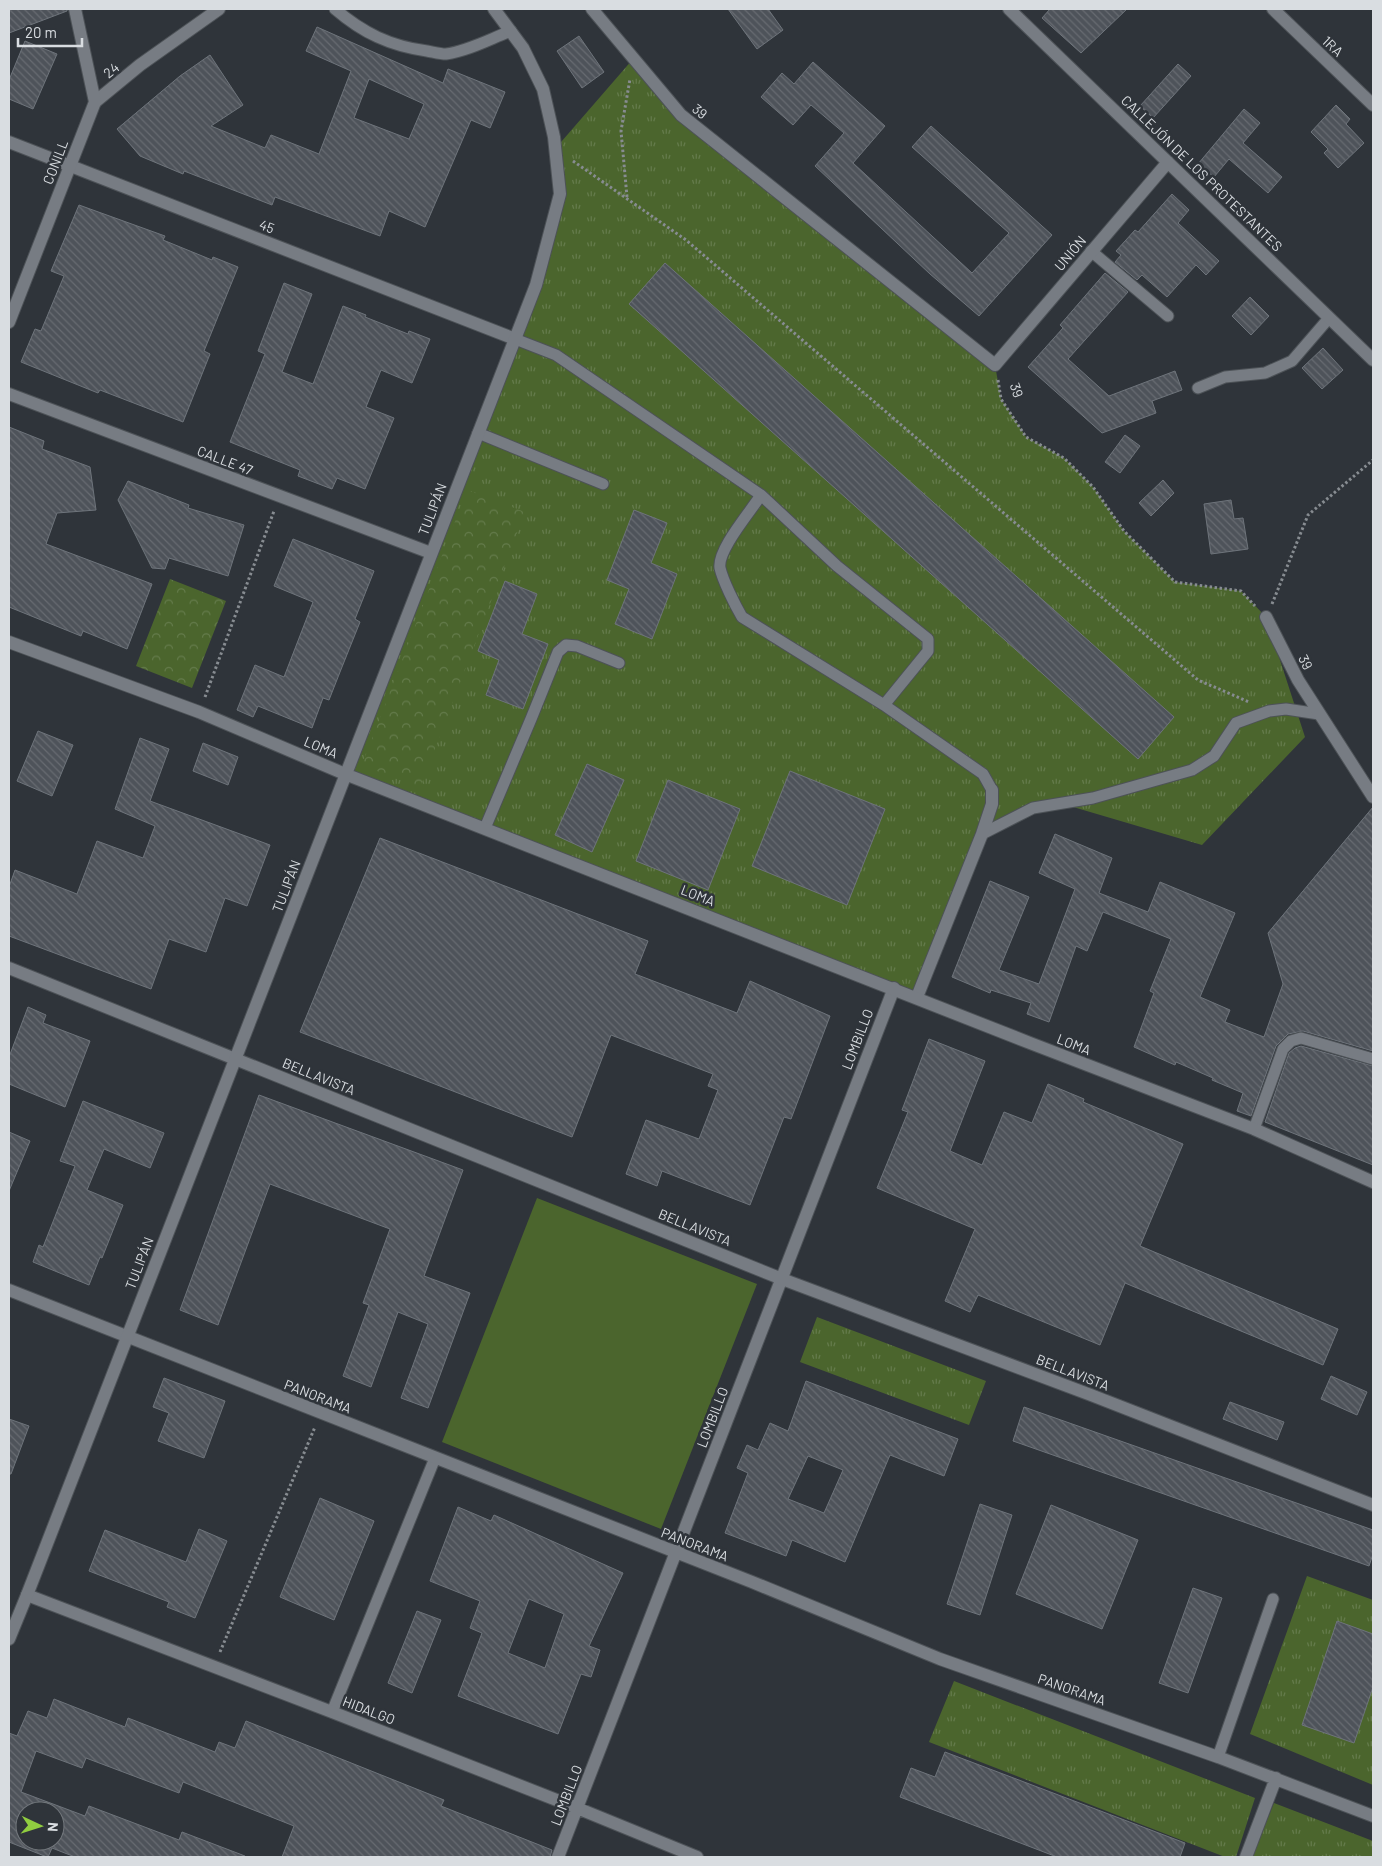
<svg xmlns="http://www.w3.org/2000/svg" width="1382" height="1866" viewBox="0 0 1382 1866" font-family="Barlow,sans-serif">
	<style>
		.grass { fill: url(#grass-tufts) }
		.park { fill: url(#park-crowns) }
		.pitch { fill: #4b652d }
		.building { fill: url(#building-back-hatch); stroke: #6e747b; fill-rule: evenodd }
		.lines { fill: none; stroke-linecap: round; stroke-linejoin: round }
		.service-casing { stroke: #4d5257; stroke-width: 13 }
		.minor-casing { stroke: #4d5257; stroke-width: 14 }
		.tertiary-casing { stroke: #4d5257; stroke-width: 14 }
		.path { stroke: #878c91; stroke-width: 3; stroke-dasharray: 2.5 2.5; stroke-linecap: butt }
		.service { stroke: #777c83; stroke-width: 11 }
		.minor { stroke: #777c83; stroke-width: 12 }
		.tertiary { stroke: #777c83; stroke-width: 12 }
		.labels { text-anchor: middle; dominant-baseline: central; stroke-width: 5; stroke-linejoin: round; paint-order: stroke }
		.street-label { font-size: 14px; fill: #d9dde1; stroke: #2f343a }
	</style>
	<defs>
		<pattern id="grass-tufts" width="24" height="20" patternUnits="userSpaceOnUse" patternTransform="scale(1.25)"><rect width="24" height="20" fill="#4b652d"/><path d="M3 7l-1-3M5 7V3M7 7l1-3M15 17l-1-3M17 17v-4M19 17l1-3" fill="none" stroke="#647b4b"/></pattern>
		<pattern id="park-crowns" width="20" height="18" patternUnits="userSpaceOnUse" patternTransform="scale(1.25)"><rect width="20" height="18" fill="#4b652d"/><path d="M2 6a3 3 0 1 1 6 0M12 15a3 3 0 1 1 6 0" fill="none" stroke="#647b4b"/></pattern>
		<pattern id="building-back-hatch" width="6" height="6" patternUnits="userSpaceOnUse" patternTransform="scale(1.25)"><rect width="6" height="6" fill="#4e535a"/><path d="M-1 5l2 2M0 0l6 6M5-1l2 2" fill="none" stroke="#676b71"/></pattern>
	</defs>
	<rect width="100%" height="100%" fill="#2f343a"/>
	<path class="grass" d="M 633,59 L 681,115 L 995,365 L 1001,399 L 1026,437 L 1064,458 L 1093,487 L 1124,531 L 1175,582 L 1241,591 L 1266,617 L 1305,737 L 1202,845 L 1063,804 L 1033,808 L 982,834 L 917,997 L 345,774 L 536,285 L 560,194 L 555,149 Z
		M 817,1317 L 986,1381 L 969,1425 L 800,1362 Z
		M 1307,1576 L 1373,1600 L 1373,1785 L 1250,1734 Z
		M 954,1681 L 1255,1798 L 1236,1857 L 1225,1857 L 929,1742 Z
		M 1274,1803 L 1373,1841 L 1373,1857 L 1252,1857 Z"/>
	<path class="park" d="M 467,490 L 525,512 L 420,788 L 362,765 Z
		M 170,579 L 226,601 L 192,688 L 136,666 Z"/>
	<path class="pitch" d="M 537,1198 L 757,1284 L 661,1529 L 442,1442 Z"/>
	<path class="building" d="M 9,9 L 67,9 L 67,11 L 9,33 Z
		M 728,9 L 768,9 L 783,30 L 757,49 Z
		M 1050,9 L 1127,9 L 1081,53 L 1042,18 Z
		M 317,27 L 443,83 L 448,69 L 505,92 L 490,128 L 471,120 L 425,227 L 389,211 L 380,236 L 275,197 L 272,205 L 184,171 L 183,174 L 140,156 L 117,129 L 180,76 L 210,55 L 243,105 L 211,126 L 265,148 L 271,135 L 319,154 L 351,71 L 306,51 ZM 369,79 L 424,104 L 409,139 L 354,118 Z
		M 579,36 L 604,72 L 582,88 L 557,51 Z
		M 25,41 L 57,54 L 33,109 L 9,99 L 9,80 Z
		M 813,62 L 885,126 L 853,163 L 972,273 L 1009,233 L 912,147 L 931,126 L 1052,235 L 979,316 L 930,274 L 815,166 L 844,133 L 811,105 L 793,125 L 761,97 L 782,73 L 794,84 Z
		M 1178,64 L 1191,76 L 1153,118 L 1140,106 Z
		M 1336,105 L 1350,119 L 1346,124 L 1364,143 L 1338,168 L 1324,153 L 1328,149 L 1311,132 Z
		M 1244,109 L 1260,123 L 1243,143 L 1282,177 L 1268,193 L 1229,159 L 1214,177 L 1198,164 Z
		M 1172,194 L 1189,210 L 1178,223 L 1219,261 L 1206,275 L 1196,265 L 1167,297 L 1142,275 L 1137,280 L 1115,262 L 1121,255 L 1116,251 L 1135,230 L 1138,232 Z
		M 79,205 L 165,236 L 163,240 L 212,260 L 213,257 L 238,267 L 204,351 L 210,354 L 183,422 L 100,390 L 98,393 L 21,362 L 35,329 L 41,331 L 64,276 L 51,271 Z
		M 665,263 L 1174,717 L 1138,759 L 629,304 Z
		M 1105,273 L 1128,292 L 1068,359 L 1109,396 L 1175,371 L 1182,390 L 1152,401 L 1156,413 L 1102,433 L 1028,367 L 1063,328 L 1060,325 Z
		M 284,283 L 312,294 L 282,372 L 313,384 L 343,306 L 366,315 L 365,317 L 408,334 L 409,331 L 430,339 L 412,383 L 381,370 L 366,407 L 394,418 L 365,489 L 337,478 L 332,489 L 298,476 L 300,470 L 230,442 L 265,354 L 258,351 Z
		M 1250,297 L 1269,316 L 1251,335 L 1232,316 Z
		M 1323,348 L 1343,370 L 1322,389 L 1302,368 Z
		M 9,427 L 44,441 L 42,449 L 90,467 L 96,510 L 57,513 L 46,544 L 152,584 L 127,649 L 83,631 L 81,636 L 9,607 Z
		M 1125,435 L 1140,446 L 1120,473 L 1105,462 Z
		M 1163,480 L 1174,493 L 1151,516 L 1139,503 Z
		M 128,481 L 189,505 L 188,508 L 244,525 L 228,576 L 169,558 L 165,569 L 152,568 L 118,500 Z
		M 1231,500 L 1234,519 L 1243,518 L 1248,549 L 1211,554 L 1204,504 Z
		M 634,510 L 667,523 L 651,563 L 677,574 L 652,639 L 615,624 L 629,589 L 607,580 Z
		M 293,539 L 374,571 L 355,619 L 360,622 L 340,672 L 329,700 L 323,698 L 312,728 L 258,706 L 253,717 L 237,710 L 255,665 L 284,677 L 313,602 L 274,586 Z
		M 505,581 L 537,594 L 522,634 L 548,644 L 523,709 L 486,695 L 499,660 L 478,651 Z
		M 38,731 L 73,745 L 52,796 L 17,781 Z
		M 140,738 L 169,749 L 150,801 L 270,845 L 247,906 L 225,898 L 206,952 L 169,939 L 151,989 L 9,936 L 9,887 L 15,870 L 77,894 L 97,841 L 143,858 L 155,826 L 115,809 Z
		M 203,743 L 238,757 L 228,785 L 193,771 Z
		M 587,764 L 624,780 L 592,852 L 555,835 Z
		M 790,771 L 885,809 L 847,905 L 752,866 Z
		M 668,780 L 740,809 L 708,890 L 636,861 Z
		M 1373,807 L 1373,1051 L 1303,1031 L 1288,1034 L 1276,1046 L 1251,1116 L 1237,1111 L 1243,1093 L 1212,1080 L 1213,1078 L 1176,1062 L 1175,1065 L 1134,1047 L 1154,993 L 1150,991 L 1171,939 L 1103,912 L 1087,951 L 1076,946 L 1049,1022 L 1027,1014 L 1031,1003 L 991,990 L 990,993 L 952,977 L 990,881 L 1029,897 L 999,970 L 1039,984 L 1075,889 L 1039,873 L 1055,834 L 1112,858 L 1099,893 L 1148,912 L 1160,882 L 1235,913 L 1200,997 L 1230,1010 L 1225,1022 L 1264,1037 L 1283,984 L 1268,933 Z
		M 380,838 L 648,941 L 635,974 L 737,1013 L 750,981 L 830,1016 L 791,1119 L 784,1117 L 750,1205 L 662,1171 L 657,1186 L 626,1174 L 646,1120 L 699,1139 L 718,1090 L 708,1086 L 713,1074 L 611,1035 L 572,1137 L 300,1032 Z
		M 28,1007 L 46,1015 L 43,1023 L 90,1041 L 65,1107 L 9,1084 L 9,1057 Z
		M 929,1039 L 985,1061 L 950,1151 L 982,1165 L 1004,1112 L 1032,1123 L 1048,1084 L 1084,1099 L 1083,1102 L 1183,1144 L 1140,1246 L 1338,1329 L 1323,1365 L 1125,1283 L 1100,1345 L 978,1295 L 970,1312 L 945,1301 L 975,1229 L 877,1188 L 908,1112 L 902,1110 Z
		M 1301,1046 L 1373,1066 L 1373,1165 L 1265,1122 L 1289,1053 L 1295,1048 Z
		M 259,1095 L 463,1170 L 424,1276 L 470,1293 L 428,1408 L 401,1398 L 428,1324 L 398,1312 L 371,1387 L 343,1376 L 369,1305 L 363,1303 L 390,1229 L 270,1184 L 218,1325 L 180,1310 Z
		M 83,1101 L 164,1133 L 150,1168 L 104,1149 L 87,1190 L 123,1205 L 102,1258 L 100,1257 L 89,1285 L 33,1262 L 39,1245 L 43,1247 L 75,1166 L 60,1161 Z
		M 9,1132 L 30,1141 L 9,1191 Z
		M 1331,1376 L 1367,1392 L 1357,1415 L 1321,1399 Z
		M 164,1378 L 225,1401 L 204,1458 L 158,1441 L 169,1413 L 153,1407 Z
		M 806,1381 L 958,1439 L 944,1476 L 890,1455 L 845,1562 L 792,1540 L 786,1556 L 725,1533 L 748,1473 L 737,1468 L 747,1445 L 758,1450 L 770,1423 L 788,1431 ZM 808,1456 L 843,1470 L 824,1513 L 788,1499 Z
		M 1230,1402 L 1284,1422 L 1277,1440 L 1223,1419 Z
		M 1024,1407 L 1373,1530 L 1373,1554 L 1369,1566 L 1013,1441 Z
		M 9,1419 L 29,1426 L 11,1474 L 9,1474 Z
		M 320,1498 L 374,1521 L 334,1620 L 280,1597 Z
		M 980,1504 L 1012,1515 L 980,1615 L 947,1604 Z
		M 1051,1505 L 1138,1540 L 1102,1629 L 1016,1594 Z
		M 458,1507 L 491,1521 L 494,1515 L 623,1573 L 589,1646 L 600,1650 L 591,1677 L 581,1674 L 558,1734 L 458,1696 L 482,1633 L 470,1628 L 480,1601 L 430,1581 ZM 529,1599 L 564,1614 L 545,1668 L 508,1653 Z
		M 199,1529 L 227,1541 L 195,1618 L 167,1607 L 169,1602 L 89,1571 L 105,1530 L 186,1562 Z
		M 1193,1588 L 1222,1598 L 1188,1693 L 1159,1683 Z
		M 417,1611 L 441,1620 L 412,1693 L 388,1683 Z
		M 1337,1621 L 1373,1634 L 1373,1687 L 1354,1743 L 1302,1725 Z
		M 54,1699 L 125,1727 L 128,1718 L 215,1752 L 219,1742 L 235,1748 L 246,1721 L 444,1800 L 441,1806 L 552,1850 L 550,1857 L 282,1857 L 294,1826 L 183,1782 L 179,1793 L 86,1758 L 82,1768 L 36,1751 L 21,1792 L 85,1816 L 89,1806 L 179,1840 L 182,1832 L 245,1856 L 245,1857 L 75,1857 L 52,1848 L 48,1857 L 47,1857 L 9,1842 L 9,1733 L 17,1736 L 28,1711 L 47,1718 ZM 25,1811 L 55,1811 L 55,1841 L 25,1841 Z
		M 945,1752 L 1185,1843 L 1180,1857 L 1057,1857 L 900,1797 L 911,1768 L 935,1777 Z"/>
	<g class="lines">
		<defs>
			<path id="service" d="M 335,9 C 363,33 390,46 427,51 C 433,52 440,54 446,54 C 468,51 490,39 511,31
				M 1091,251 L 1168,316
				M 515,339 L 556,355 L 761,495 C 751,511 717,550 720,568 C 723,581 735,605 742,617 L 884,705 L 983,774 L 992,790
				M 1198,388 L 1225,377 L 1265,373 L 1292,361 L 1329,318
				M 478,433 L 603,484
				M 761,495 L 837,566 L 928,639 L 928,651 L 884,705
				M 485,828 L 531,719 L 558,652 L 566,645 L 577,646 L 619,663
				M 982,834 L 1033,808 L 1093,798 L 1192,770 L 1214,756 L 1236,723 L 1269,711 L 1286,709 L 1319,714
				M 1254,1129 L 1283,1049 L 1291,1041 L 1301,1038 L 1373,1059
				M 332,1712 L 435,1458
				M 1218,1757 L 1273,1599"/>
			<path id="minor" d="M 592,9 L 681,115 L 995,365 L 1168,162
				M 1009,9 L 1373,360
				M 1273,9 L 1373,105
				M 95,102 L 140,65 L 219,9
				M 9,142 L 515,339
				M 1266,617 L 1298,680 L 1373,797
				M 9,642 L 199,712 L 345,774
				M 9,968 L 782,1279 L 1091,1395 L 1373,1505
				M 917,997 L 982,834 L 992,804 L 992,790
				M 9,1290 L 752,1582 L 940,1659 L 1218,1757 L 1373,1816
				M 27,1595 L 332,1712 L 577,1808 L 697,1857
				M 558,1857 L 894,988
				M 1246,1857 L 1276,1778"/>
			<path id="tertiary" d="M 9,322 L 95,102 L 75,9
				M 9,394 L 431,553
				M 345,774 L 1030,1043 L 1254,1129 L 1373,1182
				M 9,1639 L 27,1595 L 536,285 L 560,194 L 554,137 L 543,89 L 523,48 L 494,9"/>
		</defs>
		<use href="#service" class="service-casing"/>
		<use href="#minor" class="minor-casing"/>
		<use href="#tertiary" class="tertiary-casing"/>
		<path class="path" d="M 573,161 L 686,240 L 1198,680 L 1249,702
			M 627,197 L 621,131 L 630,79
			M 998,380 L 1001,399 L 1026,437 L 1064,458 L 1093,487 L 1124,531 L 1175,582 L 1241,591 L 1255,606
			M 1272,604 L 1308,515 L 1373,460
			M 205,697 L 274,511
			M 220,1652 L 315,1427"/>
		<use href="#service" class="service"/>
		<use href="#minor" class="minor"/>
		<use href="#tertiary" class="tertiary"/>
	</g>
	<g class="labels">
		<g class="street-label">
			<text transform="translate(1333 46) rotate(44)">1RA</text>
			<text transform="translate(111 70) rotate(-39)">24</text>
			<text transform="translate(700 111) rotate(39)">39</text>
			<text transform="translate(55 162) rotate(-69)">CONILL</text>
			<text transform="translate(1202 173) rotate(44)">CALLEJÓN DE LOS PROTESTANTES</text>
			<text transform="translate(267 226) rotate(21)">45</text>
			<text transform="translate(1070 253) rotate(-50)">UNIÓN</text>
			<text transform="translate(1017 390) rotate(71)">39</text>
			<text transform="translate(225 460) rotate(21)">CALLE 47</text>
			<text transform="translate(432 509) rotate(-69)">TULIPÁN</text>
			<text transform="translate(1306 662) rotate(63)">39</text>
			<text transform="translate(321 747) rotate(23)">LOMA</text>
			<text transform="translate(286 886) rotate(-69)">TULIPÁN</text>
			<text transform="translate(698 895) rotate(21)">LOMA</text>
			<text transform="translate(857 1039) rotate(-69)">LOMBILLO</text>
			<text transform="translate(1074 1044) rotate(21)">LOMA</text>
			<text transform="translate(319 1076) rotate(22)">BELLAVISTA</text>
			<text transform="translate(695 1227) rotate(22)">BELLAVISTA</text>
			<text transform="translate(139 1263) rotate(-69)">TULIPÁN</text>
			<text transform="translate(1073 1372) rotate(21)">BELLAVISTA</text>
			<text transform="translate(318 1396) rotate(21)">PANORAMA</text>
			<text transform="translate(712 1417) rotate(-69)">LOMBILLO</text>
			<text transform="translate(695 1544) rotate(21)">PANORAMA</text>
			<text transform="translate(1072 1689) rotate(19)">PANORAMA</text>
			<text transform="translate(369 1710) rotate(21)">HIDALGO</text>
			<text transform="translate(566 1795) rotate(-69)">LOMBILLO</text>
		</g>
	</g>
	<rect width="1382" height="1866" fill="none" stroke="#d9dde1" stroke-width="20"/>
	<g transform="translate(40 1826) rotate(94)"><circle r="24" fill="#2f343a" stroke="#73787d"/>
	<path d="M0-4L9 19L0 12L-9 19Z" fill="#90cd40"/>
	<text y="-8" font-size="14" font-weight="bold" text-anchor="middle" fill="#d9dde1">N</text>
	</g>
	<path d="M18 38v8h64v-8" fill="none" stroke="#d9dde1" stroke-width="2.5"/>
	<text x="25" y="38" font-size="15" fill="#d9dde1" stroke="#2f343a" stroke-width="4" paint-order="stroke">20 m</text>
</svg>
